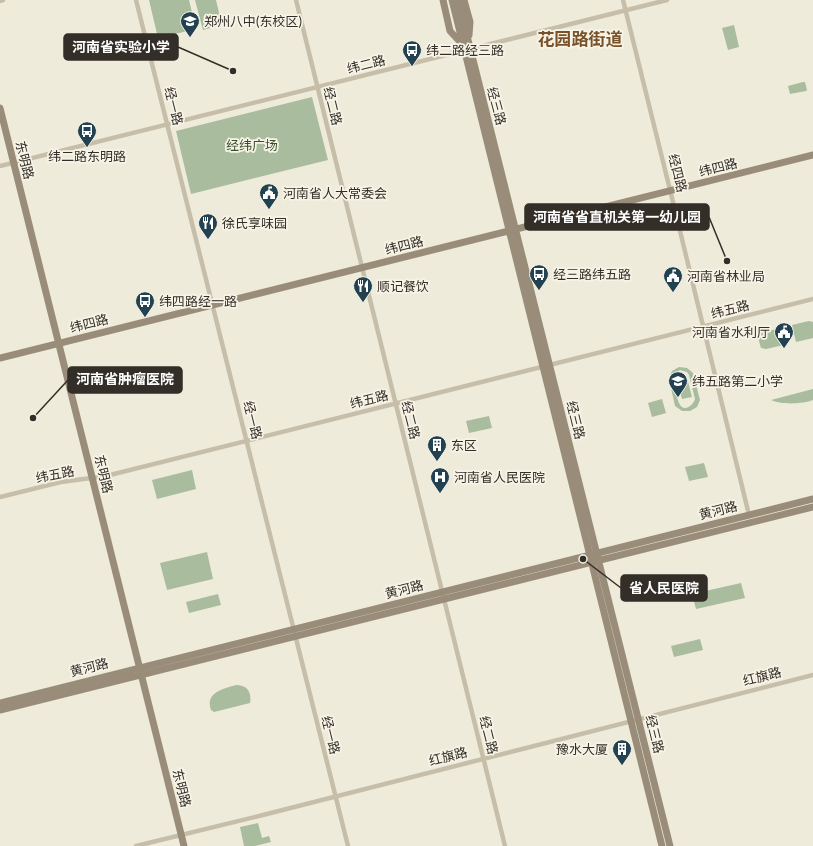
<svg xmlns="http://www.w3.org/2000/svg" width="813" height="846" viewBox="0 0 813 846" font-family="Lato,'Noto Sans SC',sans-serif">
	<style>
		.green { fill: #a9bc9d; fill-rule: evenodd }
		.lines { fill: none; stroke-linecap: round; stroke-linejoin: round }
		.street { stroke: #c6bea8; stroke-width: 4.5 }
		.secondary { stroke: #998d7a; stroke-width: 7 }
		.labels { text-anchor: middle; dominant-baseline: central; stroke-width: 3.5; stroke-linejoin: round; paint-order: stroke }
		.poi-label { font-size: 13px; fill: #332e28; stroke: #f7f4e7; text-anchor: start }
		.street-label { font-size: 13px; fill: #332e28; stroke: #f7f4e7 }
		.park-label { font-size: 13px; fill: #3a4f2e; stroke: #f7f4e7 }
		.district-label { font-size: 17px; font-weight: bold; fill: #7a5229; stroke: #f7f4e7 }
		.leader { fill: none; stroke: #332e28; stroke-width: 1.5 }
		.callout-dot { fill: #332e28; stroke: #f7f4e7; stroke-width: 1.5 }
		.callout { fill: #332e28; stroke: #332e28; stroke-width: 1.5 }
		.callout-label { font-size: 14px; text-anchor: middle; font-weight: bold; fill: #fff }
	</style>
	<rect width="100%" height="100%" fill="#efebdb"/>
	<path class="green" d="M 149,0 L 189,0 L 196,29 L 158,38 Z
		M 195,0 L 216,0 L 222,25 L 203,30 Z
		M 734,25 L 739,47 L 728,50 L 722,28 Z
		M 803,82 L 805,82 L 807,90 L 806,91 L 790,94 L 788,86 Z
		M 312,97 L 328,160 L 191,194 L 176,131 Z
		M 809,321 L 813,322 L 813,338 L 796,342 L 792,325 Z
		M 780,328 L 784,345 L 766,349 L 761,348 L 757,334 Z
		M 679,367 L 687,368 L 693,373 L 700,400 L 697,407 L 690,411 L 682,411 L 675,406 L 669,379 L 672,371 ZM 680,370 L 687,372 L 689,375 L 695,399 C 693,406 683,413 679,403 C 676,395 672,382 674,374 Z
		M 687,378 L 692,397 L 682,399 L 677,381 Z
		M 813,389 L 813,400 C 803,404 781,405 771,400 Z
		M 662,399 L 666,413 L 652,417 L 648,403 Z
		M 489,416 L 492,428 L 469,433 L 466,421 Z
		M 704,463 L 708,477 L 689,481 L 685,467 Z
		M 192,470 L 196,489 L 157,499 L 152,480 Z
		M 207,552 L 213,579 L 167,590 L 160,563 Z
		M 741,583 L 745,598 L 696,609 L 692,594 Z
		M 218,594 L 221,605 L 189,613 L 186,602 Z
		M 700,639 L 703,650 L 674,657 L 671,646 Z
		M 236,685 C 247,685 252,692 250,703 L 214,712 L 211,710 C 205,693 222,689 236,685 Z
		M 258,823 L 262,838 L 269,836 L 271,842 L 255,846 L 244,846 L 240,827 Z"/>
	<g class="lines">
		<path class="street" d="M 136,0 L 348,846
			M 296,0 L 505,846
			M 623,0 L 672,198 L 749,515
			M 0,1 L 3,0
			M 0,166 L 667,0
			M 0,497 L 61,482 L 106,476 L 813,299
			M 136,846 L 263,815 L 813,675"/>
		<path class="secondary" d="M 443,0 L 450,31 L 462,44
			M 452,0 L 662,846
			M 458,0 L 670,846
			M 464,0 L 470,22 L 469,35
			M 0,108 L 184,846
			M 0,358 L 813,155
			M 0,703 L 813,499
			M 0,710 L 813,507"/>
	</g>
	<defs>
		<symbol id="school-pin" viewBox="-11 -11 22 30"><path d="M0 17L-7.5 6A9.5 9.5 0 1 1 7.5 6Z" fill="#224151" stroke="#f7f4e7"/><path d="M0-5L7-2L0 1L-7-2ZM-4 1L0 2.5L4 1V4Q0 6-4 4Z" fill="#fff"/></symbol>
		<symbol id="bus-pin" viewBox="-11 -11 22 30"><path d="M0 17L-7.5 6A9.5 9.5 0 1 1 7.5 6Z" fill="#224151" stroke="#f7f4e7"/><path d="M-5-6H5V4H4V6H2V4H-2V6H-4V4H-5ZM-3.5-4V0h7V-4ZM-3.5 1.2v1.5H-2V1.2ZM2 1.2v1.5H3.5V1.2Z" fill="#fff"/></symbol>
		<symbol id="civic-pin" viewBox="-11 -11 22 30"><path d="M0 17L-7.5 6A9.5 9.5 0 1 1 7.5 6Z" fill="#224151" stroke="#f7f4e7"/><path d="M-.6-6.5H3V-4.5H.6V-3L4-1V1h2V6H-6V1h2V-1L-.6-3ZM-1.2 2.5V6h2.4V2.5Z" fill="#fff"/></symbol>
		<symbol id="restaurant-pin" viewBox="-11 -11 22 30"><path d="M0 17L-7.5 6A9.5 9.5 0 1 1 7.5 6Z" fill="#224151" stroke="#f7f4e7"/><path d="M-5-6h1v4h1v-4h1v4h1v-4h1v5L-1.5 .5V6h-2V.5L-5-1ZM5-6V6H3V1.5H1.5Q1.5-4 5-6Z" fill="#fff"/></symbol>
		<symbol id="building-pin" viewBox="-11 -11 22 30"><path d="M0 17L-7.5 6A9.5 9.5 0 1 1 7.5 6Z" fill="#224151" stroke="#f7f4e7"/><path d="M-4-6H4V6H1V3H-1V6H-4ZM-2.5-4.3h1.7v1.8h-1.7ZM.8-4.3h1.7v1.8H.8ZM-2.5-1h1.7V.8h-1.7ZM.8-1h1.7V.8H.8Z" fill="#fff"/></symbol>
		<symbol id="hospital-pin" viewBox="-11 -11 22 30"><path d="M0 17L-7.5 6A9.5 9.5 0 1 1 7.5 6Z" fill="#224151" stroke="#f7f4e7"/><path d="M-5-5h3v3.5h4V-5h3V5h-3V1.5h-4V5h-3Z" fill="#fff"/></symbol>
	</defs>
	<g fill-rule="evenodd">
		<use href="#school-pin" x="179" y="10" width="22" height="30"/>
		<use href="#bus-pin" x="401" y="39" width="22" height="30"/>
		<use href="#bus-pin" x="76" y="120" width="22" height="30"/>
		<use href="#civic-pin" x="258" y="182" width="22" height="30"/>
		<use href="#restaurant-pin" x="197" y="212" width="22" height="30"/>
		<use href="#bus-pin" x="528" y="263" width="22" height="30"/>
		<use href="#civic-pin" x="662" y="265" width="22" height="30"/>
		<use href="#restaurant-pin" x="352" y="275" width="22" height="30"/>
		<use href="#bus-pin" x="134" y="290" width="22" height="30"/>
		<use href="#civic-pin" x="773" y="321" width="22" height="30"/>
		<use href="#school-pin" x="667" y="370" width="22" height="30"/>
		<use href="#building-pin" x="426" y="434" width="22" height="30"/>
		<use href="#hospital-pin" x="429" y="466" width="22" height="30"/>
		<use href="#building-pin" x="611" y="738" width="22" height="30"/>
	</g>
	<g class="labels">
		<g class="poi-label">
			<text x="204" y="21">郑州八中(东校区)</text>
			<text x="426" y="50">纬二路经三路</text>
			<text x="87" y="156" text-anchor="middle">纬二路东明路</text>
			<text x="283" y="193">河南省人大常委会</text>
			<text x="222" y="223">徐氏享味园</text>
			<text x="553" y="274">经三路纬五路</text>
			<text x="687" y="276">河南省林业局</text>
			<text x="377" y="286">顺记餐饮</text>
			<text x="159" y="301">纬四路经一路</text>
			<text x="770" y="332" text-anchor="end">河南省水利厅</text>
			<text x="692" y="381">纬五路第二小学</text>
			<text x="451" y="445">东区</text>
			<text x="454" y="477">河南省人民医院</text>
			<text x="608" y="749" text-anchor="end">豫水大厦</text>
		</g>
		<g class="street-label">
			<text transform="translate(366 64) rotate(-14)">纬二路</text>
			<text transform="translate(174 106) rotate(76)">经一路</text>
			<text transform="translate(333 106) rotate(76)">经二路</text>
			<text transform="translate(497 106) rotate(75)">经三路</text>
			<text transform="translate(25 160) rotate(76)">东明路</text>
			<text transform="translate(718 167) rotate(-14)">纬四路</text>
			<text transform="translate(678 173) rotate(76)">经四路</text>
			<text transform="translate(404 245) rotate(-14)">纬四路</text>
			<text transform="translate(730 309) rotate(-14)">纬五路</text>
			<text transform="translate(89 323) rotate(-14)">纬四路</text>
			<text transform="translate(369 399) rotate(-14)">纬五路</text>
			<text transform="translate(253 420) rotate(76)">经一路</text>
			<text transform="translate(411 420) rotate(76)">经二路</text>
			<text transform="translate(576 420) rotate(76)">经三路</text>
			<text transform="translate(55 474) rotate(-11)">纬五路</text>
			<text transform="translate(104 474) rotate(76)">东明路</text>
			<text transform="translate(718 510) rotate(-14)">黄河路</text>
			<text transform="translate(404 589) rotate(-14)">黄河路</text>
			<text transform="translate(89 667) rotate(-14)">黄河路</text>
			<text transform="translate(762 676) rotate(-14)">红旗路</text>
			<text transform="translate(655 734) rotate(76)">经三路</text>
			<text transform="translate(331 735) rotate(76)">经一路</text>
			<text transform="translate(489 735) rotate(76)">经二路</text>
			<text transform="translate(448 756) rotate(-14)">红旗路</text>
			<text transform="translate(182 788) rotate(76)">东明路</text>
		</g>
		<g class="park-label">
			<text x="252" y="145">经纬广场</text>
		</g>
		<g class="district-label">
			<text x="580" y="38">花园路街道</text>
		</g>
	</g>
	<path class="leader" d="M233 71L178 47M727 261L709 217M33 418L68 380M583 559L621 588"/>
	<g class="callout-dot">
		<circle cx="233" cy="71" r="4"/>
		<circle cx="727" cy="261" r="4"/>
		<circle cx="33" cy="418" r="4"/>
		<circle cx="583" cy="559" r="4"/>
	</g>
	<g class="callout">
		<rect x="64" y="34" width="114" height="26" rx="4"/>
		<rect x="525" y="204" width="184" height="26" rx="4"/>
		<rect x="68" y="367" width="114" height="26" rx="4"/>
		<rect x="621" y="575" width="86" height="26" rx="4"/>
	</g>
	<g class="callout-label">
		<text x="121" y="52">河南省实验小学</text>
		<text x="617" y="222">河南省省直机关第一幼儿园</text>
		<text x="125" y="384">河南省肿瘤医院</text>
		<text x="664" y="593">省人民医院</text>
	</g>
</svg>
